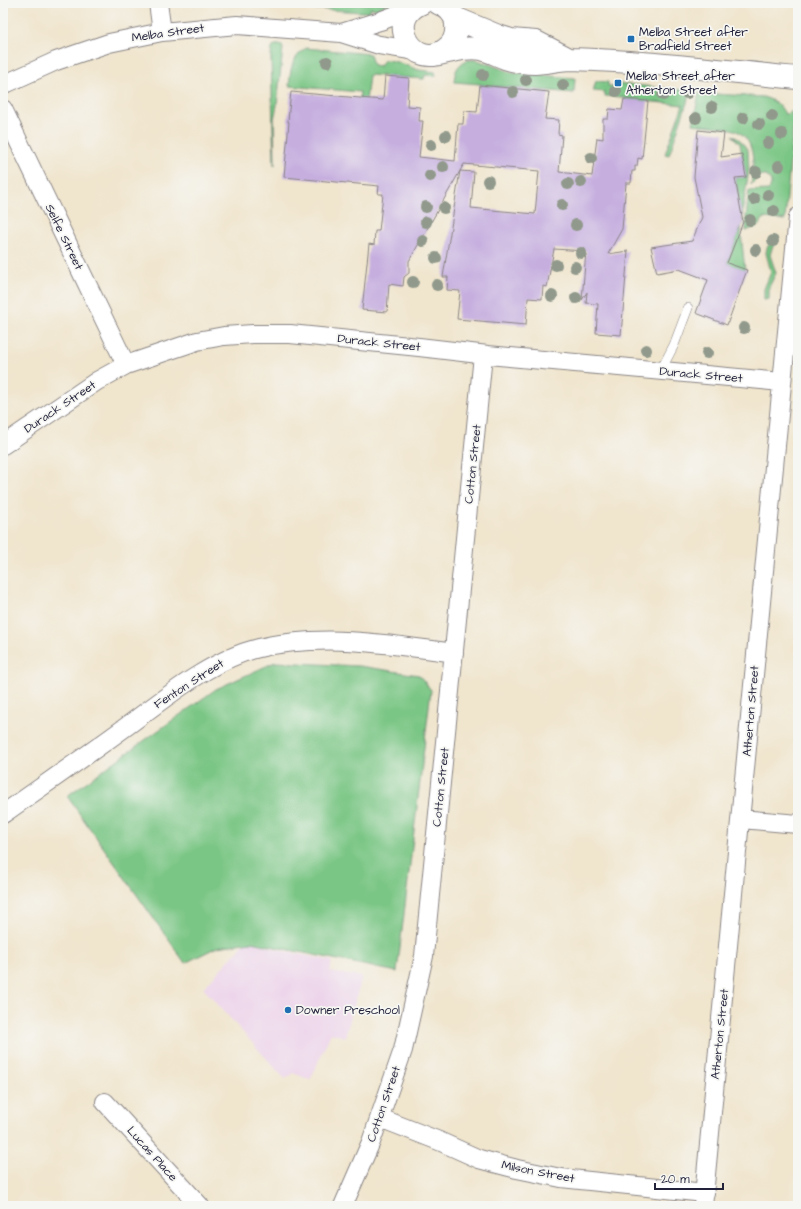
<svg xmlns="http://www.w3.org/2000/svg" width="801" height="1209" viewBox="0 0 801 1209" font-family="'Architects Daughter',sans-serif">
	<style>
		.built { fill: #ecd1ea }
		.green { fill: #7ac685; stroke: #4e7460 }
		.building { fill: #c6afdf; fill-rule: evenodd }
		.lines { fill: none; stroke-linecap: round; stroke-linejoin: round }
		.lane-casing { stroke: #898484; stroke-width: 10 }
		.street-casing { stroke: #898484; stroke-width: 20 }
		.secondary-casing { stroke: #898484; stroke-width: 24 }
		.lane { stroke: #fff; stroke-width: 9 }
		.street { stroke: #fff; stroke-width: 18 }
		.secondary { stroke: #fff; stroke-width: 22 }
		.tree { fill: #90998b }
		.poi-dot { fill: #1f6fb2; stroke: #f6f6f2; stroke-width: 1.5 }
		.labels { text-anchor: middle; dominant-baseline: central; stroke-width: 3.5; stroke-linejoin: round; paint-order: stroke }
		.poi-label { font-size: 12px; fill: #22223b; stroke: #f6f6f2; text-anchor: start }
		.street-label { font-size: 12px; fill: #22223b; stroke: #f6f6f2 }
	</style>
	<rect width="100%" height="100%" fill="#f6f6f2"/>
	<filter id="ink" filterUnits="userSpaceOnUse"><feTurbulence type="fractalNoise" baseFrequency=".025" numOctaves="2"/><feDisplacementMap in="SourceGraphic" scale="8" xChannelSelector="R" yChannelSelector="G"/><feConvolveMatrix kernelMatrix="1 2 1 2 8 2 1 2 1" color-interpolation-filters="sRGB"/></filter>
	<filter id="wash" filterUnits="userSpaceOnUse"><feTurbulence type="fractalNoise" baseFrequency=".012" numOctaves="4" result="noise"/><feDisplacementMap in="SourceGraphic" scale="16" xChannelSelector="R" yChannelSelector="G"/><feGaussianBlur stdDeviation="0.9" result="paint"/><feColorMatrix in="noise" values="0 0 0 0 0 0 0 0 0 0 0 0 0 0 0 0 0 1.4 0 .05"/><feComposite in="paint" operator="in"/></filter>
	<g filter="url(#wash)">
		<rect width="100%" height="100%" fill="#f0e5cd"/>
		<path class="built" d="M 247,941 L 288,952 L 332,961 L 330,972 L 362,977 L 345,1037 L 331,1033 L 310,1080 L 294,1073 L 285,1079 L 203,988 Z"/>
		<path class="green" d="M 297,3 L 388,3 L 376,10 L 376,9 L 372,8 L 370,9 L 370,12 L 361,12 L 300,8 Z
			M 275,45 L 281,45 L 283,48 L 277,105 L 274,119 L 275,165 L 274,165 L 271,57 L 272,48 Z
			M 306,48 L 370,54 L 373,65 L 380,66 L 384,60 C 396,60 407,66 419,70 C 424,71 430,71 435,72 L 436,76 L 425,75 L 424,79 L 369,75 L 363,129 L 357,128 L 360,92 L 289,86 C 291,67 291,60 306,48 Z
			M 467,60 L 477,60 L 513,73 L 575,78 L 574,93 L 480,85 L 480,84 L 454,82 C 455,71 457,65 467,60 Z
			M 596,81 L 608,82 L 608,86 L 615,86 L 616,83 L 691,91 L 669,155 L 665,154 L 683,105 L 624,99 L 623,97 L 605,96 L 605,92 L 593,91 Z
			M 699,93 L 763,97 C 774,100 780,104 785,114 L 787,114 L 791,111 L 793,119 L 793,127 L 785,220 L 764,218 L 758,226 L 746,231 L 746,218 L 749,191 L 769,190 C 775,180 767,173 756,176 L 755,181 L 751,185 C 755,165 756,135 731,129 C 719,126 705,126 693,124 Z
			M 732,135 L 740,140 L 748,150 L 749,170 L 743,207 L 741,234 L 745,270 L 727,263 L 743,222 L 735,178 L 746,177 L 740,144 Z
			M 774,237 L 777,240 L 772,248 L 770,255 L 776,273 L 769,287 L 769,299 L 764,300 L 764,289 L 771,272 L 766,253 L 767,248 Z
			M 275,662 L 359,666 L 419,675 L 431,690 L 397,972 L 251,942 L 217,947 L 185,963 L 67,796 L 216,689 Z"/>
		<g id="blocks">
			<path class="building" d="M 385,76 L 409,78 L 407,106 L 420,107 L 419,121 L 423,121 L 419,157 L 455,161 L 458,124 L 463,124 L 464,111 L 477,112 L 480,85 L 549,92 L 545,119 L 559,120 L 558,134 L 562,135 L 559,172 L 592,176 L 597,138 L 603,139 L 603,119 L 608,119 L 609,109 L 622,110 L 624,99 L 648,101 L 642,159 L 638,158 L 637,166 L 635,166 L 635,171 L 632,171 L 631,183 L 626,183 L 622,229 L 608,254 L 628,251 L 621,335 L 596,333 L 598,304 L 586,303 L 587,292 L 582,300 L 586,251 L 554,249 L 547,287 L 543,286 L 542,299 L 528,298 L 526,325 L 457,319 L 460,291 L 447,290 L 448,277 L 443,277 L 460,171 L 409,261 L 409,273 L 404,277 L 403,286 L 389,284 L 387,312 L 362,310 L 369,244 L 374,245 L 375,231 L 379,231 L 383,194 L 378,194 L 379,186 L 284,177 L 289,122 L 288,122 L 289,110 L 291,92 L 383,100 ZM 464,164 L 539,171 L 535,214 L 471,208 L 474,172 L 460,171 Z
				M 698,130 L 724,133 L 721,157 L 742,154 L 746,177 L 735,178 L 743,222 L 727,263 L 747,270 L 727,325 L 696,313 L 708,280 L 679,269 L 657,273 L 651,247 L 692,241 L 702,217 L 694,177 Z"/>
		</g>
	</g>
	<g filter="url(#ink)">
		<use href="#blocks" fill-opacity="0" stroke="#898484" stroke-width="1"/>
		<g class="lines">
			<defs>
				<path id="lane" d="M 660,372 L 674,345 L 688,308"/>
				<path id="street" d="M 158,3 L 162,32
					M 341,33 L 380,21 L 410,10
					M 3,85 L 56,61 L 109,43 L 162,32 L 237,25 L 341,33 L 379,45 L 417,51
					M 3,109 L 126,365
					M 3,445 L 97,381 L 126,365 L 197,341 L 224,336 L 253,334 L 290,334 L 419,347 L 488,355 L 782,382
					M 3,814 C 44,785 86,756 127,726 C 165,698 212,659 259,648 C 323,633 390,644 454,653
					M 741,819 L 798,824
					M 105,1102 L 200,1206
					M 380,1118 L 439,1141 L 479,1159 L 517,1169 L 561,1178 L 705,1193
					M 343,1206 L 371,1142 L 403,1050 L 424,956 L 483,355
					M 703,1206 L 798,217"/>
				<path id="secondary" d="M 422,3 C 383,18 414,73 446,49 C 453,44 457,35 456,25 C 456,15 448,7 438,3
					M 455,18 L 498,36 L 511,40 L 536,42 L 569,59
					M 434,55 C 450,52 466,46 482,49 C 490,51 497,55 505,58 C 514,61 525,63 535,63 C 547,63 559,59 571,59 C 647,61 723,71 798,78"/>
			</defs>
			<use href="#lane" class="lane-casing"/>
			<use href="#street" class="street-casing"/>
			<use href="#secondary" class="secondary-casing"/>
			<use href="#lane" class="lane"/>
			<use href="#street" class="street"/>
			<use href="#secondary" class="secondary"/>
		</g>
		<g class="tree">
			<circle cx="327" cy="62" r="6"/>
			<circle cx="483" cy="75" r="6"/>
			<circle cx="526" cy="80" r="6"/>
			<circle cx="563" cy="85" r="6"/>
			<circle cx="616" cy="91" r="6"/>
			<circle cx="513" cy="92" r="6"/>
			<circle cx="687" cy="93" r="6"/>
			<circle cx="663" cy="95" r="6"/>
			<circle cx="712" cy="107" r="6"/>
			<circle cx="772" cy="116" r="6"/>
			<circle cx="696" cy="118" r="6"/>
			<circle cx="743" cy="118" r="6"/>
			<circle cx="759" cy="124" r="6"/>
			<circle cx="782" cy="134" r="6"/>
			<circle cx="446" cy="136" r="6"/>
			<circle cx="768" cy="143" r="6"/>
			<circle cx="431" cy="145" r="6"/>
			<circle cx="591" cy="158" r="6"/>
			<circle cx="779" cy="166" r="6"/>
			<circle cx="443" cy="167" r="6"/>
			<circle cx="756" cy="172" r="6"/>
			<circle cx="430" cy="176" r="6"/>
			<circle cx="488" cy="181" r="6"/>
			<circle cx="581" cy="182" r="6"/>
			<circle cx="568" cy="184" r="6"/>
			<circle cx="768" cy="195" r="6"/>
			<circle cx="754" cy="199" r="6"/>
			<circle cx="562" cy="205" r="6"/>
			<circle cx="426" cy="207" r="6"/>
			<circle cx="444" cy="208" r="6"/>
			<circle cx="774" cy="211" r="6"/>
			<circle cx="750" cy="220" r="6"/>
			<circle cx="426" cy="222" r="6"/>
			<circle cx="576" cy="225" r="6"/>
			<circle cx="423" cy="241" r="6"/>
			<circle cx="773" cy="241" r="6"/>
			<circle cx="756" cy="250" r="6"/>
			<circle cx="581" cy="253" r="6"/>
			<circle cx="436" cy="258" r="6"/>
			<circle cx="556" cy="265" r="6"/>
			<circle cx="575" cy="267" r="6"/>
			<circle cx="413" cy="282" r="6"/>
			<circle cx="437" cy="285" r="6"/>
			<circle cx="552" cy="296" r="6"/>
			<circle cx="576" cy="298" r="6"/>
			<circle cx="744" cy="328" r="6"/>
			<circle cx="646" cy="350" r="6"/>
			<circle cx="707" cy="353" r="6"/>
		</g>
	</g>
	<g class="poi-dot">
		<rect x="627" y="35" width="8" height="8" rx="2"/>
		<rect x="614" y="79" width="8" height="8" rx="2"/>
		<circle cx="288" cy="1010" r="4"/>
	</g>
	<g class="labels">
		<g class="poi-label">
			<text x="639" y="32">Melba Street after<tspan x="639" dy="14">Bradfield Street</tspan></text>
			<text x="626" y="76">Melba Street after<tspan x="626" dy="14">Atherton Street</tspan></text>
			<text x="296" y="1010">Downer Preschool</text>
		</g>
		<g class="street-label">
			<text transform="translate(168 33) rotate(-8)">Melba Street</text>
			<text transform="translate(64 237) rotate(64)">Selfe Street</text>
			<text transform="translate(379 343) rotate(6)">Durack Street</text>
			<text transform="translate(701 375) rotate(5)">Durack Street</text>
			<text transform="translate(60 407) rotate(-34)">Durack Street</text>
			<text transform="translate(473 464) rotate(-84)">Cotton Street</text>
			<text transform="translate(189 684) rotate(-33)">Fenton Street</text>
			<text transform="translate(751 711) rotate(-85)">Atherton Street</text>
			<text transform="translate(441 787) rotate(-84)">Cotton Street</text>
			<text transform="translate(720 1034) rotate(-84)">Atherton Street</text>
			<text transform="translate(384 1104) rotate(-71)">Cotton Street</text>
			<text transform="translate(152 1154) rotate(48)">Lucas Place</text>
			<text transform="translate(538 1172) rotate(11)">Milson Street</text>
		</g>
	</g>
	<rect width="801" height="1209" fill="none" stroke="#f6f6f2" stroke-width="16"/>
	<path d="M655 1183v6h68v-6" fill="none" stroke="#22223b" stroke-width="2"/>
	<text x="661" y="1183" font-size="12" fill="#22223b" stroke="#f6f6f2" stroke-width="3" paint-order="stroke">20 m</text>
</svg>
